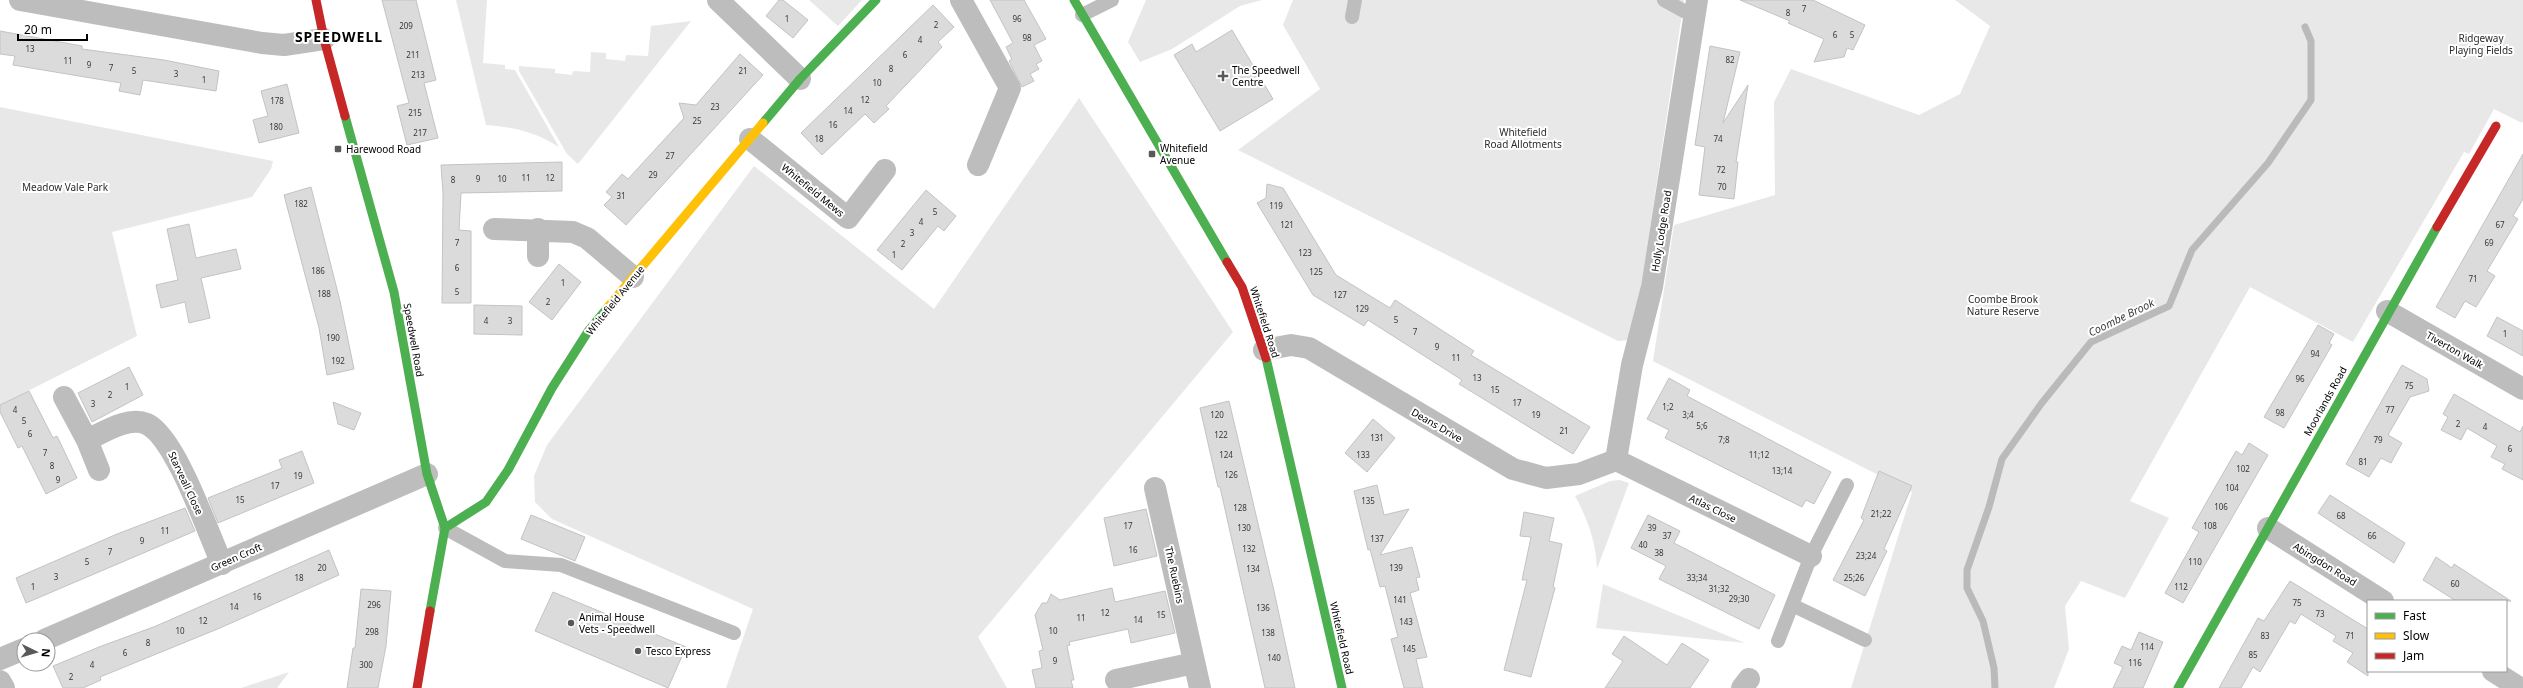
<svg xmlns="http://www.w3.org/2000/svg" width="2523" height="688" viewBox="0 0 2523 688" font-family="'Noto Sans',sans-serif">
	<style>
		.green { fill: #e8e8e8 }
		.lines { fill: none; stroke-linecap: round; stroke-linejoin: round }
		.stream { stroke: #bababa; stroke-width: 7 }
		.building { fill: #dbdbdb; stroke: #c3c3c3 }
		.lane { stroke: #bdbdbd; stroke-width: 14 }
		.street { stroke: #bdbdbd; stroke-width: 22 }
		.fast { stroke: #4caf50; stroke-width: 9 }
		.slow { stroke: #ffc107; stroke-width: 9 }
		.jam { stroke: #c62828; stroke-width: 9 }
		.poi-dot { fill: #595959; stroke: #fff; stroke-width: 1.5 }
		.labels { text-anchor: middle; dominant-baseline: central; stroke-width: 4; stroke-linejoin: round; paint-order: stroke }
		.number-label { font-size: 8px; fill: #373737 }
		.park-label { font-size: 10px; fill: #2c2c2c; stroke: #fff }
		.poi-label { font-size: 10px; fill: #000; stroke: #fff; text-anchor: start }
		.street-label { font-size: 10px; fill: #000; stroke: #fff }
		.water-label { font-size: 11px; font-style: italic; fill: #3d3d3d; stroke: #fff }
		.district-label { font-size: 14px; font-weight: bold; letter-spacing: 1px; fill: #000; stroke: #fff }
	</style>
	<rect width="100%" height="100%" fill="#fff"/>
	<path class="green" d="M 456,0 L 487,0 L 483,63 L 505,65 L 505,69 L 515,70 L 559,147 C 535,132 514,127 486,125 Z
		M 809,0 L 862,0 L 838,26 Z
		M 1146,0 L 1262,0 L 1240,6 L 1172,49 L 1140,62 L 1128,42 Z
		M 1293,0 L 1684,0 L 1636,322 L 1630,340 L 1618,341 L 1238,150 L 1320,89 L 1283,25 Z
		M 1955,0 L 2523,0 L 2523,121 L 2522,123 L 2494,109 L 2469,154 L 2464,152 L 2353,342 L 2250,287 L 2130,501 L 2169,518 L 2125,598 L 2081,581 L 2065,606 L 2069,649 L 2054,688 L 1851,688 L 1912,492 L 1653,361 L 1674,225 L 1775,195 L 1774,102 L 1791,69 L 1919,115 L 1960,94 L 1990,26 Z
		M 691,21 L 578,164 L 567,154 L 519,71 L 519,66 L 555,69 L 555,73 L 572,75 L 573,71 L 590,72 L 591,52 L 606,53 L 606,59 L 625,61 L 626,55 L 648,56 L 651,26 Z
		M 1079,98 L 1233,332 L 978,637 L 1007,688 L 726,688 L 753,609 L 552,519 L 535,502 L 534,476 L 547,445 L 754,166 L 934,309 Z
		M 0,107 L 273,161 L 271,169 L 252,197 L 112,232 L 137,336 L 0,405 Z
		M 1620,480 L 1629,483 L 1597,569 C 1596,542 1588,520 1575,496 L 1610,481 Z
		M 1603,584 L 1745,643 L 1596,628 Z
		M 289,672 L 277,688 L 241,688 Z"/>
	<g class="lines">
		<path class="stream" d="M 1995,688 L 1994,668 L 1983,621 L 1967,588 L 1967,570 L 1989,507 L 2002,459 L 2041,404 L 2091,342 L 2169,306 L 2192,250 L 2268,163 L 2311,100 L 2311,41 L 2305,27"/>
	</g>
	<path class="building" d="M 382,0 L 416,0 L 436,80 L 424,83 L 438,138 L 407,145 L 397,106 L 409,103 Z
		M 779,0 L 783,0 L 808,20 L 793,38 L 766,16 Z
		M 990,0 L 1024,0 L 1046,39 L 1034,45 L 1042,61 L 1036,64 L 1039,69 L 1030,74 L 1034,81 L 1022,87 L 1009,61 L 1012,59 L 1006,47 L 1013,43 Z
		M 1740,0 L 1813,0 L 1865,25 L 1853,50 L 1847,48 L 1844,57 L 1814,62 L 1824,39 L 1788,23 L 1790,21 Z
		M 933,5 L 954,27 L 938,42 L 942,47 L 886,106 L 889,109 L 874,123 L 865,114 L 822,155 L 801,133 Z
		M 1232,30 L 1273,99 L 1220,131 L 1174,55 L 1192,44 L 1196,52 Z
		M 0,31 L 82,46 L 82,49 L 164,60 L 219,71 L 216,91 L 143,80 L 140,95 L 119,91 L 121,83 L 13,65 L 15,56 L 0,54 Z
		M 1710,46 L 1740,52 L 1723,123 L 1748,85 L 1736,162 L 1738,162 L 1734,199 L 1699,195 L 1705,147 L 1695,145 Z
		M 740,54 L 763,75 L 626,225 L 604,205 L 612,197 L 606,192 L 622,174 L 628,179 L 684,118 L 679,103 L 696,105 Z
		M 287,84 L 299,133 L 259,143 L 253,120 L 268,116 L 261,91 Z
		M 2523,154 L 2523,199 L 2513,216 L 2518,219 L 2487,271 L 2495,276 L 2476,307 L 2465,301 L 2455,318 L 2436,307 Z
		M 562,162 L 562,191 L 461,193 L 459,230 L 471,231 L 471,303 L 442,303 L 443,193 L 441,165 Z
		M 1267,184 L 1283,188 L 1336,275 L 1390,308 L 1395,300 L 1474,351 L 1471,355 L 1590,427 L 1573,454 L 1459,384 L 1462,380 L 1368,320 L 1364,326 L 1313,295 L 1257,203 L 1266,198 Z
		M 311,187 L 340,301 L 354,369 L 327,375 L 319,328 L 284,195 Z
		M 926,190 L 956,216 L 944,231 L 938,226 L 902,270 L 877,250 Z
		M 189,224 L 196,258 L 236,249 L 241,269 L 201,278 L 210,318 L 189,323 L 185,302 L 161,308 L 156,285 L 178,280 L 167,229 Z
		M 559,264 L 581,282 L 552,320 L 529,302 Z
		M 474,305 L 522,306 L 522,335 L 474,334 Z
		M 2497,317 L 2523,331 L 2523,356 L 2487,336 Z
		M 2318,325 L 2334,334 L 2329,343 L 2332,345 L 2284,428 L 2264,417 Z
		M 2402,365 L 2427,379 L 2429,391 L 2410,397 L 2388,435 L 2402,443 L 2391,463 L 2381,458 L 2369,477 L 2346,464 Z
		M 129,367 L 143,395 L 92,422 L 78,393 Z
		M 1669,378 L 1690,390 L 1687,396 L 1831,472 L 1814,504 L 1806,500 L 1802,507 L 1665,438 L 1669,430 L 1647,419 Z
		M 29,391 L 53,438 L 57,436 L 77,478 L 46,494 L 22,446 L 18,448 L 0,412 L 0,405 Z
		M 2454,394 L 2520,432 L 2523,426 L 2523,480 L 2502,469 L 2505,464 L 2491,457 L 2497,446 L 2467,428 L 2461,440 L 2441,430 L 2448,417 L 2443,414 Z
		M 1229,401 L 1274,591 L 1295,688 L 1265,688 L 1220,487 L 1218,487 L 1200,408 Z
		M 333,402 L 361,413 L 354,430 L 338,424 Z
		M 1373,419 L 1395,438 L 1367,472 L 1345,453 Z
		M 2249,443 L 2268,455 L 2183,603 L 2165,593 L 2199,532 L 2192,528 L 2210,496 L 2236,451 L 2242,455 Z
		M 302,451 L 314,483 L 218,523 L 208,498 L 282,468 L 279,460 Z
		M 1879,471 L 1912,486 L 1884,549 L 1887,551 L 1865,596 L 1833,580 L 1864,520 L 1861,518 Z
		M 1377,485 L 1384,515 L 1409,509 L 1380,555 L 1412,547 L 1420,577 L 1416,578 L 1419,590 L 1410,593 L 1427,657 L 1416,659 L 1423,688 L 1404,688 L 1391,639 L 1398,637 L 1385,586 L 1380,587 L 1370,549 L 1368,550 L 1354,491 Z
		M 2330,495 L 2405,543 L 2394,563 L 2318,513 Z
		M 185,508 L 195,531 L 26,603 L 16,578 L 117,534 Z
		M 1146,509 L 1157,556 L 1114,566 L 1104,518 Z
		M 1524,512 L 1554,518 L 1549,541 L 1562,544 L 1553,587 L 1555,588 L 1531,677 L 1504,670 L 1527,580 L 1522,580 L 1531,537 L 1520,536 Z
		M 531,515 L 585,537 L 575,561 L 521,539 Z
		M 1648,515 L 1680,531 L 1674,543 L 1775,595 L 1759,629 L 1659,579 L 1666,566 L 1631,548 Z
		M 329,550 L 339,575 L 220,628 L 100,677 L 101,680 L 83,688 L 63,688 L 53,666 L 99,647 L 156,626 Z
		M 2436,557 L 2452,568 L 2454,564 L 2511,601 L 2456,601 L 2423,580 Z
		M 2290,581 L 2368,629 L 2368,676 L 2347,662 L 2353,653 L 2333,641 L 2336,636 L 2301,614 L 2295,624 L 2290,621 L 2260,672 L 2253,667 L 2241,688 L 2219,688 L 2258,618 L 2264,621 Z
		M 1112,588 L 1115,602 L 1165,591 L 1175,633 L 1131,643 L 1128,629 L 1069,642 L 1070,645 L 1067,646 L 1074,680 L 1071,680 L 1073,688 L 1036,688 L 1032,670 L 1042,668 L 1039,651 L 1043,650 L 1035,615 L 1042,603 L 1047,603 L 1051,594 L 1060,600 Z
		M 361,589 L 391,591 L 386,646 L 378,688 L 347,688 L 353,648 L 355,648 Z
		M 553,592 L 686,647 L 668,688 L 535,631 Z
		M 2139,632 L 2163,642 L 2143,688 L 2113,688 L 2123,667 L 2114,663 L 2122,646 L 2131,650 Z
		M 1624,636 L 1667,665 L 1682,643 L 1709,660 L 1690,688 L 1605,688 L 1623,661 L 1612,654 Z"/>
	<g class="lines">
		<path class="lane" d="M 1664,0 L 1695,17
			M 1082,15 L 1112,0
			M 1352,17 L 1355,0
			M 445,528 L 505,561 L 561,565 L 734,633
			M 1792,605 L 1865,640
			M 1778,641 L 1811,556 L 1847,485"/>
		<path class="street" d="M 20,0 L 262,43 L 284,45 L 324,39
			M 718,0 L 800,79
			M 961,0 L 1010,88 L 978,165
			M 750,139 L 848,218 L 885,170
			M 494,229 L 573,232 L 587,238 L 633,277
			M 538,256 L 538,229
			M 2387,311 L 2523,389
			M 1264,350 L 1291,345 L 1309,348 L 1513,469 L 1546,478 L 1579,474 L 1616,460
			M 64,397 L 87,440 L 99,470
			M 87,440 C 104,432 128,416 147,424 C 176,438 208,533 222,564
			M 1616,460 L 1632,365 L 1652,287 L 1697,0
			M 1616,460 L 1811,556
			M 1155,488 L 1200,688
			M 2268,528 L 2383,601
			M 44,640 L 427,474
			M 0,659 L 24,649
			M 2493,671 L 2520,688
			M 1116,680 L 1194,663
			M 0,681 L 4,688
			M 1742,688 L 1749,679"/>
		<path class="fast" d="M 1074,0 L 1227,262
			M 345,116 L 394,292 L 427,474 L 445,528 L 430,611
			M 763,123 L 800,79 L 876,0
			M 1266,358 L 1342,688
			M 445,528 L 486,502 L 508,470 L 552,388 L 589,330 L 608,307
			M 2178,688 L 2437,227"/>
		<path class="slow" d="M 608,307 L 763,123"/>
		<path class="jam" d="M 316,0 L 324,39 L 345,116
			M 2437,227 L 2496,126
			M 1227,262 L 1242,287 L 1266,358
			M 417,688 L 430,611"/>
	</g>
	<g class="poi-dot">
		<path d="M1221 70h4v4h4v4h-4v4h-4v-4h-4v-4h4z"/>
		<rect x="334" y="145" width="8" height="8" rx="2"/>
		<rect x="1148" y="150" width="8" height="8" rx="2"/>
		<circle cx="571" cy="623" r="4"/>
		<circle cx="638" cy="651" r="4"/>
	</g>
	<g class="labels">
		<g class="number-label">
			<text x="1804" y="8">7</text>
			<text x="1788" y="12">8</text>
			<text x="787" y="18">1</text>
			<text x="1017" y="18">96</text>
			<text x="936" y="24">2</text>
			<text x="406" y="25">209</text>
			<text x="1835" y="34">6</text>
			<text x="1852" y="34">5</text>
			<text x="1027" y="37">98</text>
			<text x="920" y="39">4</text>
			<text x="30" y="48">13</text>
			<text x="413" y="54">211</text>
			<text x="905" y="54">6</text>
			<text x="1730" y="59">82</text>
			<text x="68" y="60">11</text>
			<text x="89" y="64">9</text>
			<text x="111" y="67">7</text>
			<text x="891" y="68">8</text>
			<text x="134" y="70">5</text>
			<text x="743" y="70">21</text>
			<text x="176" y="73">3</text>
			<text x="418" y="74">213</text>
			<text x="204" y="79">1</text>
			<text x="877" y="82">10</text>
			<text x="865" y="99">12</text>
			<text x="277" y="100">178</text>
			<text x="715" y="106">23</text>
			<text x="848" y="110">14</text>
			<text x="415" y="112">215</text>
			<text x="697" y="120">25</text>
			<text x="833" y="124">16</text>
			<text x="276" y="126">180</text>
			<text x="420" y="132">217</text>
			<text x="819" y="138">18</text>
			<text x="1718" y="138">74</text>
			<text x="670" y="155">27</text>
			<text x="1721" y="169">72</text>
			<text x="653" y="174">29</text>
			<text x="526" y="177">11</text>
			<text x="550" y="177">12</text>
			<text x="478" y="178">9</text>
			<text x="502" y="178">10</text>
			<text x="453" y="179">8</text>
			<text x="1722" y="186">70</text>
			<text x="621" y="195">31</text>
			<text x="301" y="203">182</text>
			<text x="1276" y="205">119</text>
			<text x="935" y="211">5</text>
			<text x="921" y="221">4</text>
			<text x="1287" y="224">121</text>
			<text x="2500" y="224">67</text>
			<text x="912" y="232">3</text>
			<text x="457" y="242">7</text>
			<text x="2489" y="242">69</text>
			<text x="903" y="243">2</text>
			<text x="1305" y="252">123</text>
			<text x="894" y="254">1</text>
			<text x="457" y="267">6</text>
			<text x="318" y="270">186</text>
			<text x="1316" y="271">125</text>
			<text x="2473" y="278">71</text>
			<text x="563" y="282">1</text>
			<text x="457" y="291">5</text>
			<text x="324" y="293">188</text>
			<text x="1340" y="294">127</text>
			<text x="548" y="301">2</text>
			<text x="1362" y="308">129</text>
			<text x="1396" y="319">5</text>
			<text x="486" y="320">4</text>
			<text x="510" y="320">3</text>
			<text x="1415" y="331">7</text>
			<text x="2505" y="333">1</text>
			<text x="333" y="337">190</text>
			<text x="1437" y="346">9</text>
			<text x="2315" y="353">94</text>
			<text x="1456" y="357">11</text>
			<text x="338" y="360">192</text>
			<text x="1477" y="377">13</text>
			<text x="2300" y="378">96</text>
			<text x="2409" y="385">75</text>
			<text x="127" y="386">1</text>
			<text x="1495" y="389">15</text>
			<text x="110" y="394">2</text>
			<text x="1517" y="402">17</text>
			<text x="93" y="403">3</text>
			<text x="1668" y="406">1;2</text>
			<text x="15" y="409">4</text>
			<text x="2390" y="409">77</text>
			<text x="2280" y="412">98</text>
			<text x="1217" y="414">120</text>
			<text x="1536" y="414">19</text>
			<text x="1688" y="414">3;4</text>
			<text x="24" y="420">5</text>
			<text x="2458" y="423">2</text>
			<text x="1702" y="425">5;6</text>
			<text x="2485" y="426">4</text>
			<text x="1564" y="430">21</text>
			<text x="30" y="433">6</text>
			<text x="1221" y="434">122</text>
			<text x="1377" y="437">131</text>
			<text x="1724" y="439">7;8</text>
			<text x="2378" y="439">79</text>
			<text x="2510" y="448">6</text>
			<text x="45" y="452">7</text>
			<text x="1226" y="454">124</text>
			<text x="1363" y="454">133</text>
			<text x="1759" y="454">11;12</text>
			<text x="2363" y="461">81</text>
			<text x="52" y="465">8</text>
			<text x="2243" y="468">102</text>
			<text x="1782" y="470">13;14</text>
			<text x="1231" y="474">126</text>
			<text x="298" y="475">19</text>
			<text x="58" y="479">9</text>
			<text x="275" y="485">17</text>
			<text x="2232" y="487">104</text>
			<text x="240" y="499">15</text>
			<text x="1368" y="500">135</text>
			<text x="2221" y="506">106</text>
			<text x="1240" y="507">128</text>
			<text x="1881" y="513">21;22</text>
			<text x="2341" y="515">68</text>
			<text x="1128" y="525">17</text>
			<text x="2210" y="525">108</text>
			<text x="1244" y="527">130</text>
			<text x="1652" y="527">39</text>
			<text x="165" y="530">11</text>
			<text x="1667" y="535">37</text>
			<text x="2372" y="535">66</text>
			<text x="1377" y="538">137</text>
			<text x="142" y="540">9</text>
			<text x="1643" y="544">40</text>
			<text x="1249" y="548">132</text>
			<text x="1133" y="549">16</text>
			<text x="110" y="551">7</text>
			<text x="1659" y="552">38</text>
			<text x="1866" y="555">23;24</text>
			<text x="87" y="561">5</text>
			<text x="2195" y="561">110</text>
			<text x="322" y="567">20</text>
			<text x="1396" y="567">139</text>
			<text x="1253" y="568">134</text>
			<text x="56" y="576">3</text>
			<text x="299" y="577">18</text>
			<text x="1697" y="577">33;34</text>
			<text x="1854" y="577">25;26</text>
			<text x="2455" y="583">60</text>
			<text x="33" y="586">1</text>
			<text x="2181" y="586">112</text>
			<text x="1719" y="588">31;32</text>
			<text x="257" y="596">16</text>
			<text x="1739" y="598">29;30</text>
			<text x="1400" y="599">141</text>
			<text x="2297" y="602">75</text>
			<text x="374" y="604">296</text>
			<text x="234" y="606">14</text>
			<text x="1263" y="607">136</text>
			<text x="1105" y="612">12</text>
			<text x="2320" y="613">73</text>
			<text x="1161" y="614">15</text>
			<text x="1081" y="617">11</text>
			<text x="1138" y="619">14</text>
			<text x="203" y="620">12</text>
			<text x="1406" y="621">143</text>
			<text x="180" y="630">10</text>
			<text x="1053" y="630">10</text>
			<text x="372" y="631">298</text>
			<text x="1268" y="632">138</text>
			<text x="2265" y="635">83</text>
			<text x="2350" y="635">71</text>
			<text x="148" y="642">8</text>
			<text x="2147" y="646">114</text>
			<text x="1409" y="648">145</text>
			<text x="125" y="652">6</text>
			<text x="2253" y="654">85</text>
			<text x="1274" y="657">140</text>
			<text x="1055" y="660">9</text>
			<text x="2135" y="662">116</text>
			<text x="92" y="664">4</text>
			<text x="366" y="664">300</text>
			<text x="71" y="676">2</text>
		</g>
		<g class="park-label">
			<text x="2481" y="38">Ridgeway<tspan x="2481" dy="12">Playing Fields</tspan></text>
			<text x="1523" y="132">Whitefield<tspan x="1523" dy="12">Road Allotments</tspan></text>
			<text x="65" y="187">Meadow Vale Park</text>
			<text x="2003" y="299">Coombe Brook<tspan x="2003" dy="12">Nature Reserve</tspan></text>
		</g>
		<g class="poi-label">
			<text x="1232" y="70">The Speedwell<tspan x="1232" dy="12">Centre</tspan></text>
			<text x="1160" y="148">Whitefield<tspan x="1160" dy="12">Avenue</tspan></text>
			<text x="346" y="149">Harewood Road</text>
			<text x="579" y="617">Animal House<tspan x="579" dy="12">Vets - Speedwell</tspan></text>
			<text x="646" y="651">Tesco Express</text>
		</g>
		<g class="street-label">
			<text transform="translate(813 190) rotate(39)">Whitefield Mews</text>
			<text transform="translate(1661 231) rotate(-81)">Holly Lodge Road</text>
			<text transform="translate(615 300) rotate(-51)">Whitefield Avenue</text>
			<text transform="translate(1265 322) rotate(72)">Whitefield Road</text>
			<text transform="translate(414 340) rotate(80)">Speedwell Road</text>
			<text transform="translate(2455 350) rotate(30)">Tiverton Walk</text>
			<text transform="translate(2325 401) rotate(-61)">Moorlands Road</text>
			<text transform="translate(1437 425) rotate(30)">Deans Drive</text>
			<text transform="translate(186 483) rotate(65)">Starveall Close</text>
			<text transform="translate(1713 508) rotate(26)">Atlas Close</text>
			<text transform="translate(236 557) rotate(-24)">Green Croft</text>
			<text transform="translate(2325 564) rotate(32)">Abingdon Road</text>
			<text transform="translate(1175 575) rotate(78)">The Ruebins</text>
			<text transform="translate(1342 638) rotate(77)">Whitefield Road</text>
		</g>
		<g class="water-label">
			<text transform="translate(2121 317) rotate(-26)">Coombe Brook</text>
		</g>
		<g class="district-label">
			<text x="339" y="36">SPEEDWELL</text>
		</g>
	</g>
	<rect x="2367" y="600" width="140" height="72" fill="#ffffff" stroke="#999999"/>
	<rect x="2375" y="613" width="20" height="6" fill="#4caf50" stroke="#999999"/>
	<text x="2403" y="620" font-size="12" fill="#000000">Fast</text>
	<rect x="2375" y="633" width="20" height="6" fill="#ffc107" stroke="#999999"/>
	<text x="2403" y="640" font-size="12" fill="#000000">Slow</text>
	<rect x="2375" y="653" width="20" height="6" fill="#c62828" stroke="#999999"/>
	<text x="2403" y="660" font-size="12" fill="#000000">Jam</text>
	<g transform="translate(36 652) rotate(95)"><circle r="19" fill="#ffffff" stroke="#999999"/>
	<path d="M0-3L7 15L0 10L-7 15Z" fill="#595959"/>
	<text y="-6" font-size="11" font-weight="bold" text-anchor="middle" fill="#000000">N</text>
	</g>
	<path d="M18 34v6h69v-6" fill="none" stroke="#000000" stroke-width="2"/>
	<text x="24" y="34" font-size="12" fill="#000000" stroke="#ffffff" stroke-width="3" paint-order="stroke">20 m</text>
</svg>
